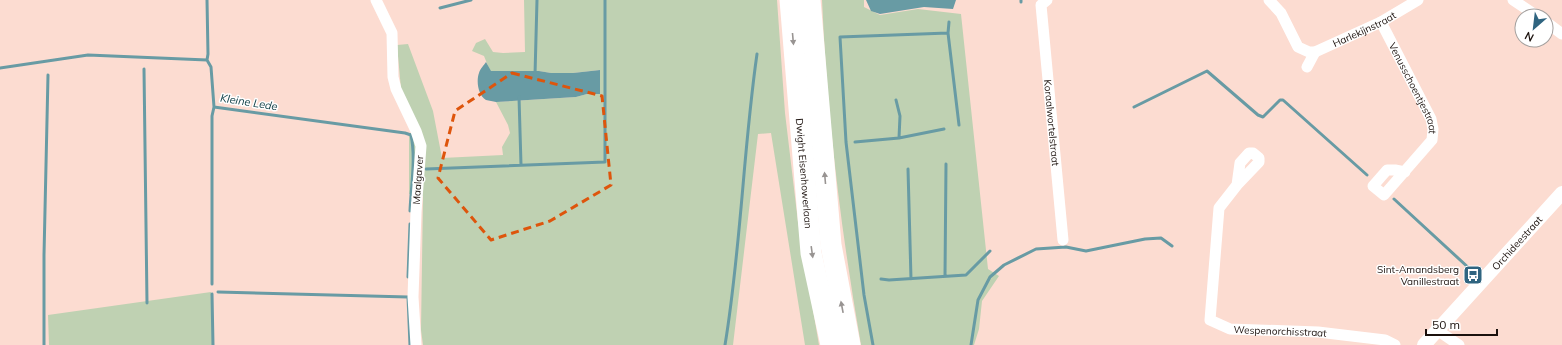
<svg xmlns="http://www.w3.org/2000/svg" width="1562" height="345" viewBox="0 0 1562 345" font-family="Mulish,sans-serif">
	<style>
		.green { fill: #bfd1b2 }
		.water { fill: #689ba4 }
		.lines { fill: none; stroke-linecap: round; stroke-linejoin: round }
		.stream { stroke: #689ba4; stroke-width: 3 }
		.minor { stroke: #fff; stroke-width: 11 }
		.tertiary { stroke: #fff; stroke-width: 14 }
		.motorway { stroke: #fff; stroke-width: 21 }
		.oneway { fill: #989492 }
		.marked { fill: none; stroke: #de550c; stroke-width: 3; stroke-dasharray: 8 5; stroke-linejoin: round }
		.labels { text-anchor: middle; dominant-baseline: central; stroke-width: 3; stroke-linejoin: round; paint-order: stroke }
		.street-label { font-size: 10px; fill: #1b110d; stroke: #fff }
		.poi-label { font-size: 10px; fill: #1b110d; stroke: #fff; text-anchor: end }
		.water-label { font-size: 11px; font-style: italic; fill: #0e3e46; stroke: #fff }
	</style>
	<rect width="100%" height="100%" fill="#fcdcd1"/>
	<path class="green" d="M 524,0 L 777,0 L 785,113 L 798,222 L 819,345 L 805,345 L 771,133 L 758,134 L 733,345 L 423,345 L 421,330 L 423,196 L 409,194 L 409,137 L 408,133 L 420,133 L 401,89 L 397,45 L 408,44 L 433,111 L 442,158 L 503,155 L 502,147 L 510,133 L 508,125 L 496,102 L 576,97 L 587,94 L 600,94 L 600,70 L 573,73 L 551,73 L 539,71 L 490,71 L 484,56 L 472,51 L 476,43 L 485,39 L 493,52 L 503,53 L 525,52 Z
		M 822,0 L 864,0 L 864,7 L 880,15 L 918,9 L 961,14 L 988,269 L 999,276 L 982,301 L 979,329 L 974,345 L 861,345 C 841,231 827,116 822,0 Z
		M 211,292 L 214,345 L 49,345 L 48,315 Z"/>
	<path class="water" d="M 866,0 L 956,0 L 953,9 L 924,7 L 880,14 L 871,11 Z
		M 486,62 L 491,71 L 539,71 L 551,73 L 573,73 L 600,70 L 600,94 L 587,94 L 576,97 L 496,102 C 493,101 489,101 486,100 C 478,95 476,81 479,73 C 480,69 484,65 486,62 Z"/>
	<g class="lines">
		<path class="stream" d="M 1021,0 L 1021,2
			M 440,8 L 471,0
			M 949,22 L 948,33 L 959,125
			M 207,60 L 208,54 L 207,0
			M 0,68 L 88,55 L 207,60 L 211,67 L 214,107 L 405,133 L 411,135 C 416,159 411,186 410,211
			M 144,69 L 147,303
			M 535,75 L 537,0
			M 519,97 L 521,165
			M 896,100 L 900,116 L 899,138
			M 1134,107 L 1207,71 L 1258,115 L 1263,117 L 1280,100 L 1283,100 L 1367,175
			M 855,142 L 899,138 L 944,129
			M 426,169 L 605,162 L 605,0
			M 908,169 L 911,279
			M 1394,199 L 1471,270
			M 945,276 L 946,164
			M 408,277 L 410,224
			M 881,279 L 889,280 L 966,275 L 990,251
			M 212,284 L 212,116 L 214,107
			M 218,292 L 408,297
			M 212,294 L 213,345
			M 408,297 L 410,345
			M 44,345 L 44,255 L 48,75
			M 725,345 C 741,249 743,151 757,54
			M 873,345 L 864,295 L 846,142 L 840,37 L 948,33
			M 971,345 L 978,300 L 990,277 L 1004,265 L 1036,249 L 1066,247 L 1086,251 L 1145,239 L 1161,238 L 1172,246"/>
		<g class="minor">
			<path d="M 376,0 L 392,33 L 393,77 L 396,89 L 416,131 L 421,146 L 416,212 L 413,297 L 416,345"/>
			<path id="s1" d="M 1047,0 L 1041,5 L 1063,240"/>
			<path id="s2" d="M 1269,0 L 1281,13 L 1298,47 L 1309,52 L 1315,52 L 1381,22 L 1418,0"/>
			<path d="M 1513,0 L 1537,16"/>
			<path id="s3" d="M 1381,22 L 1431,119 L 1433,129 L 1432,140 L 1384,195 L 1373,186 L 1387,170 L 1395,170 L 1405,172"/>
			<path d="M 1546,22 L 1562,34"/>
			<path d="M 1307,67 L 1315,52"/>
			<path id="s4" d="M 1237,185 L 1240,163 L 1249,153 L 1253,153 L 1259,158 L 1259,162 L 1237,185 L 1219,208 L 1210,320 L 1230,329 L 1318,332 L 1385,340 L 1395,345"/>
			<path d="M 1437,330 L 1459,345"/>
		</g>
		<path class="tertiary" id="s5" d="M 1424,345 L 1562,193"/>
		<g class="motorway">
			<path id="s6" d="M 790,0 L 811,253 L 831,345"/>
			<path d="M 810,0 L 831,245 L 850,345"/>
		</g>
	</g>
	<defs><path id="oneway-solid" d="M-6-.8H1V-3.2L6.5 0L1 3.2V.8H-6Z"/></defs>
	<g class="oneway">
		<use href="#oneway-solid" transform="translate(793 39) rotate(85)"/>
		<use href="#oneway-solid" transform="translate(825 178) rotate(-95)"/>
		<use href="#oneway-solid" transform="translate(812 252) rotate(82)"/>
		<use href="#oneway-solid" transform="translate(842 307) rotate(-101)"/>
	</g>
	<path class="marked" d="M 512,73 L 602,96 L 611,185 L 550,221 L 491,240 L 438,178 L 455,111 Z"/>
	<defs>
		<symbol id="bus-square" viewBox="-11 -11 22 22"><rect x="-9" y="-9" width="18" height="18" rx="4" fill="#2f6480" stroke="#fff"/><path d="M-5-6H5V4H4V6H2V4H-2V6H-4V4H-5ZM-3.5-4V0h7V-4ZM-3.5 1.2v1.5H-2V1.2ZM2 1.2v1.5H3.5V1.2Z" fill="#fff"/></symbol>
	</defs>
	<g fill-rule="evenodd">
		<use href="#bus-square" x="1462" y="264" width="22" height="22"/>
	</g>
	<g class="labels">
		<g class="street-label">
			<text stroke="none"><textPath href="#s2" startOffset="128">Harlekijnstraat</textPath></text>
			<text stroke="none"><textPath href="#s3" startOffset="74">Venusschoentjestraat</textPath></text>
			<text stroke="none"><textPath href="#s1" startOffset="126">Koraalwortelstraat</textPath></text>
			<text stroke="none"><textPath href="#s6" startOffset="174">Dwight Eisenhowerlaan</textPath></text>
			<text transform="translate(418 180) rotate(-86)">Maalgaver</text>
			<text stroke="none"><textPath href="#s5" startOffset="138">Orchideestraat</textPath></text>
			<text stroke="none"><textPath href="#s4" startOffset="297">Wespenorchisstraat</textPath></text>
		</g>
		<g class="poi-label">
			<text x="1459" y="269">Sint-Amandsberg<tspan x="1459" dy="12">Vanillestraat</tspan></text>
		</g>
		<g class="water-label">
			<text transform="translate(249 102) rotate(9)">Kleine Lede</text>
		</g>
	</g>
	<g transform="translate(1534 28) rotate(208)"><circle r="19" fill="#ffffff" stroke="#a4a09e"/>
	<path d="M0-3L7 15L0 10L-7 15Z" fill="#2f6480"/>
	<text y="-6" font-size="11" font-weight="bold" text-anchor="middle" fill="#1b110d">N</text>
	</g>
	<path d="M1426 329v6h71v-6" fill="none" stroke="#1b110d" stroke-width="2"/>
	<text x="1432" y="329" font-size="12" fill="#1b110d" stroke="#ffffff" stroke-width="3" paint-order="stroke">50 m</text>
</svg>
